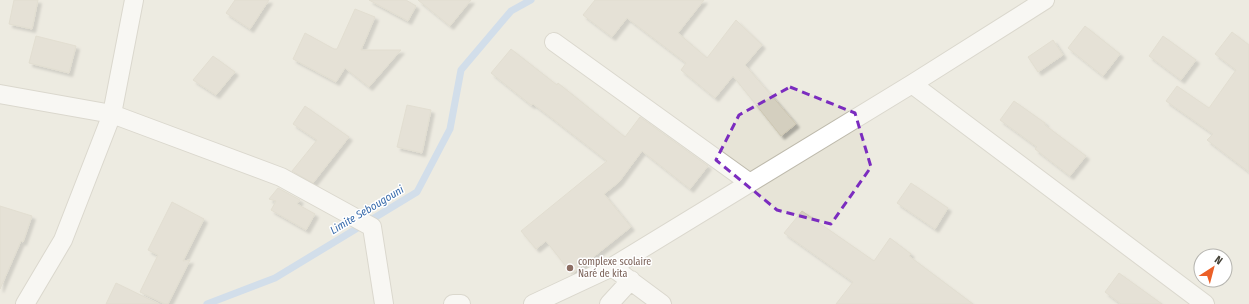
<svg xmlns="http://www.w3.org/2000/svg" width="1249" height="304" viewBox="0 0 1249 304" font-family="'Fira Sans Condensed',sans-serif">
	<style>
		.residential { fill: #e7e4d7; fill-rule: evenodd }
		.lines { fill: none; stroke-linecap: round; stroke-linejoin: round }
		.stream { stroke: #aac7eb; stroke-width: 7 }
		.building { fill: #d4cfbf; stroke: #cec7b3; filter: url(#shadow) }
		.minor-casing { stroke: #bebaac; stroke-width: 20 }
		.minor { stroke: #fff; stroke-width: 18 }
		.marked { fill: none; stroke: #7b2cbf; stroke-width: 3; stroke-dasharray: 8 5; stroke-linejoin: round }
		.education-dot { fill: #8d6e63; stroke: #fff; stroke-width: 1.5 }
		.labels { text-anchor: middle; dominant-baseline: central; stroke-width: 3; stroke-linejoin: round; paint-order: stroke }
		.education-label { font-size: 10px; fill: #785e54; stroke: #fff; text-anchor: start }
		.water-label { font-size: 11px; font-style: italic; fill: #386bab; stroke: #fff }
	</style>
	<defs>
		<filter id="shadow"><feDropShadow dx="3.5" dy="3.5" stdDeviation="1" flood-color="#0004"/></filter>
	</defs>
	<rect width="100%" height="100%" fill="#f3f1e9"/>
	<path class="residential" d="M 0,0 L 1249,0 L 1249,304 L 0,304 ZM 1201,256 L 1225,256 L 1225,280 L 1201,280 Z"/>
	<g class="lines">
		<path class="stream" d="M 207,304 L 275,278 L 417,192 L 450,129 L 461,70 L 511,11 L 531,0"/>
	</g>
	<path class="building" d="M 14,0 L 38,0 L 32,29 L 9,24 Z
		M 235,0 L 269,0 L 250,29 L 226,13 Z
		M 369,0 L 406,0 L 416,6 L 408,21 Z
		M 418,0 L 471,0 L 450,26 Z
		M 595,0 L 704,0 L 678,33 L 707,58 L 736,20 L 762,45 L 745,65 L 796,124 L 781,136 L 733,76 L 715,98 L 681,70 L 686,63 L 627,18 L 612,37 L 583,15 Z
		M 355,9 L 375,17 L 361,50 L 401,50 L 369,87 L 345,68 L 336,82 L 293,59 L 305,33 L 334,49 L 337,49 Z
		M 1085,26 L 1120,54 L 1103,76 L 1068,48 Z
		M 1232,32 L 1249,45 L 1249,172 L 1207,140 L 1213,134 L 1166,101 L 1177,86 L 1209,108 L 1236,70 L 1215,54 Z
		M 36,36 L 76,46 L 69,73 L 29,63 Z
		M 1163,36 L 1196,60 L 1181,80 L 1149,56 Z
		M 1053,40 L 1063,55 L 1038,72 L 1028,57 Z
		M 511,49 L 557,85 L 558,83 L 625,137 L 640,117 L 708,166 L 690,189 L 642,151 L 619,182 L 604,194 L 631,227 L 572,274 L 546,241 L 536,249 L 521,231 L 607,161 L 549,116 L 533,104 L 531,105 L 491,73 Z
		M 213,56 L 235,72 L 216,95 L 193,80 Z
		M 1014,101 L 1045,123 L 1045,125 L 1086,156 L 1070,176 L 1035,149 L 1037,147 L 1000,120 Z
		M 407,105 L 431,110 L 422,153 L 397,147 Z
		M 305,106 L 349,137 L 313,183 L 292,171 L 317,140 L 293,124 Z
		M 911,183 L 948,208 L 935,229 L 897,203 Z
		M 278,188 L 300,200 L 297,204 L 315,214 L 306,230 L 271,210 L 276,201 L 269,199 Z
		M 172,202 L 204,219 L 183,261 L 190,260 L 168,304 L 165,304 L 140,292 L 158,255 L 148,250 Z
		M 0,206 L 32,216 L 23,242 L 21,241 L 0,289 Z
		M 802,211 L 874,261 L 890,238 L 911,254 L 909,256 L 973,304 L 836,304 L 853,282 L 784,233 Z
		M 1119,273 L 1162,304 L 1121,304 L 1105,292 Z
		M 116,283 L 159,304 L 106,304 Z"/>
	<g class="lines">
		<defs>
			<path id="minor" d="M 554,42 L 750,183
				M 912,84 L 1205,304
				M 0,94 L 112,114 L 281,177 L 372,227 L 384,304
				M 612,267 L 662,304
				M 25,304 L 63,240 L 112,114 L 134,0
				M 453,304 L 461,304
				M 533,304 L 612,267 L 912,84 L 1045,0
				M 609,304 L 631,280"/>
		</defs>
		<use href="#minor" class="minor-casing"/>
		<use href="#minor" class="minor"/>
	</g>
	<path d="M0 0H1249V304H0ZM 790,87 L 855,113 L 871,167 L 831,224 L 777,210 L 716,160 L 739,115 Z" fill="#f3f1e9" fill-opacity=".55" fill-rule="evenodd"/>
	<path class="marked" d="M 790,87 L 855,113 L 871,167 L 831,224 L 777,210 L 716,160 L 739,115 Z"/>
	<circle class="education-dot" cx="570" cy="268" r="4"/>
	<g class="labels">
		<g class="education-label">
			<text x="578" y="262">complexe scolaire<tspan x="578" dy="12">Naré de kita</tspan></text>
		</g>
		<g class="water-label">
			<text transform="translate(367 210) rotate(-31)">Limite Sebougouni</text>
		</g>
	</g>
	<g transform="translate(1213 268) rotate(36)"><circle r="19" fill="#ffffff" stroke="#b5b4af"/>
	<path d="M0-3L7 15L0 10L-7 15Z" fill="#eb6028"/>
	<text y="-6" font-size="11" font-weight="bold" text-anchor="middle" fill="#464338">N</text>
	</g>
</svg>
